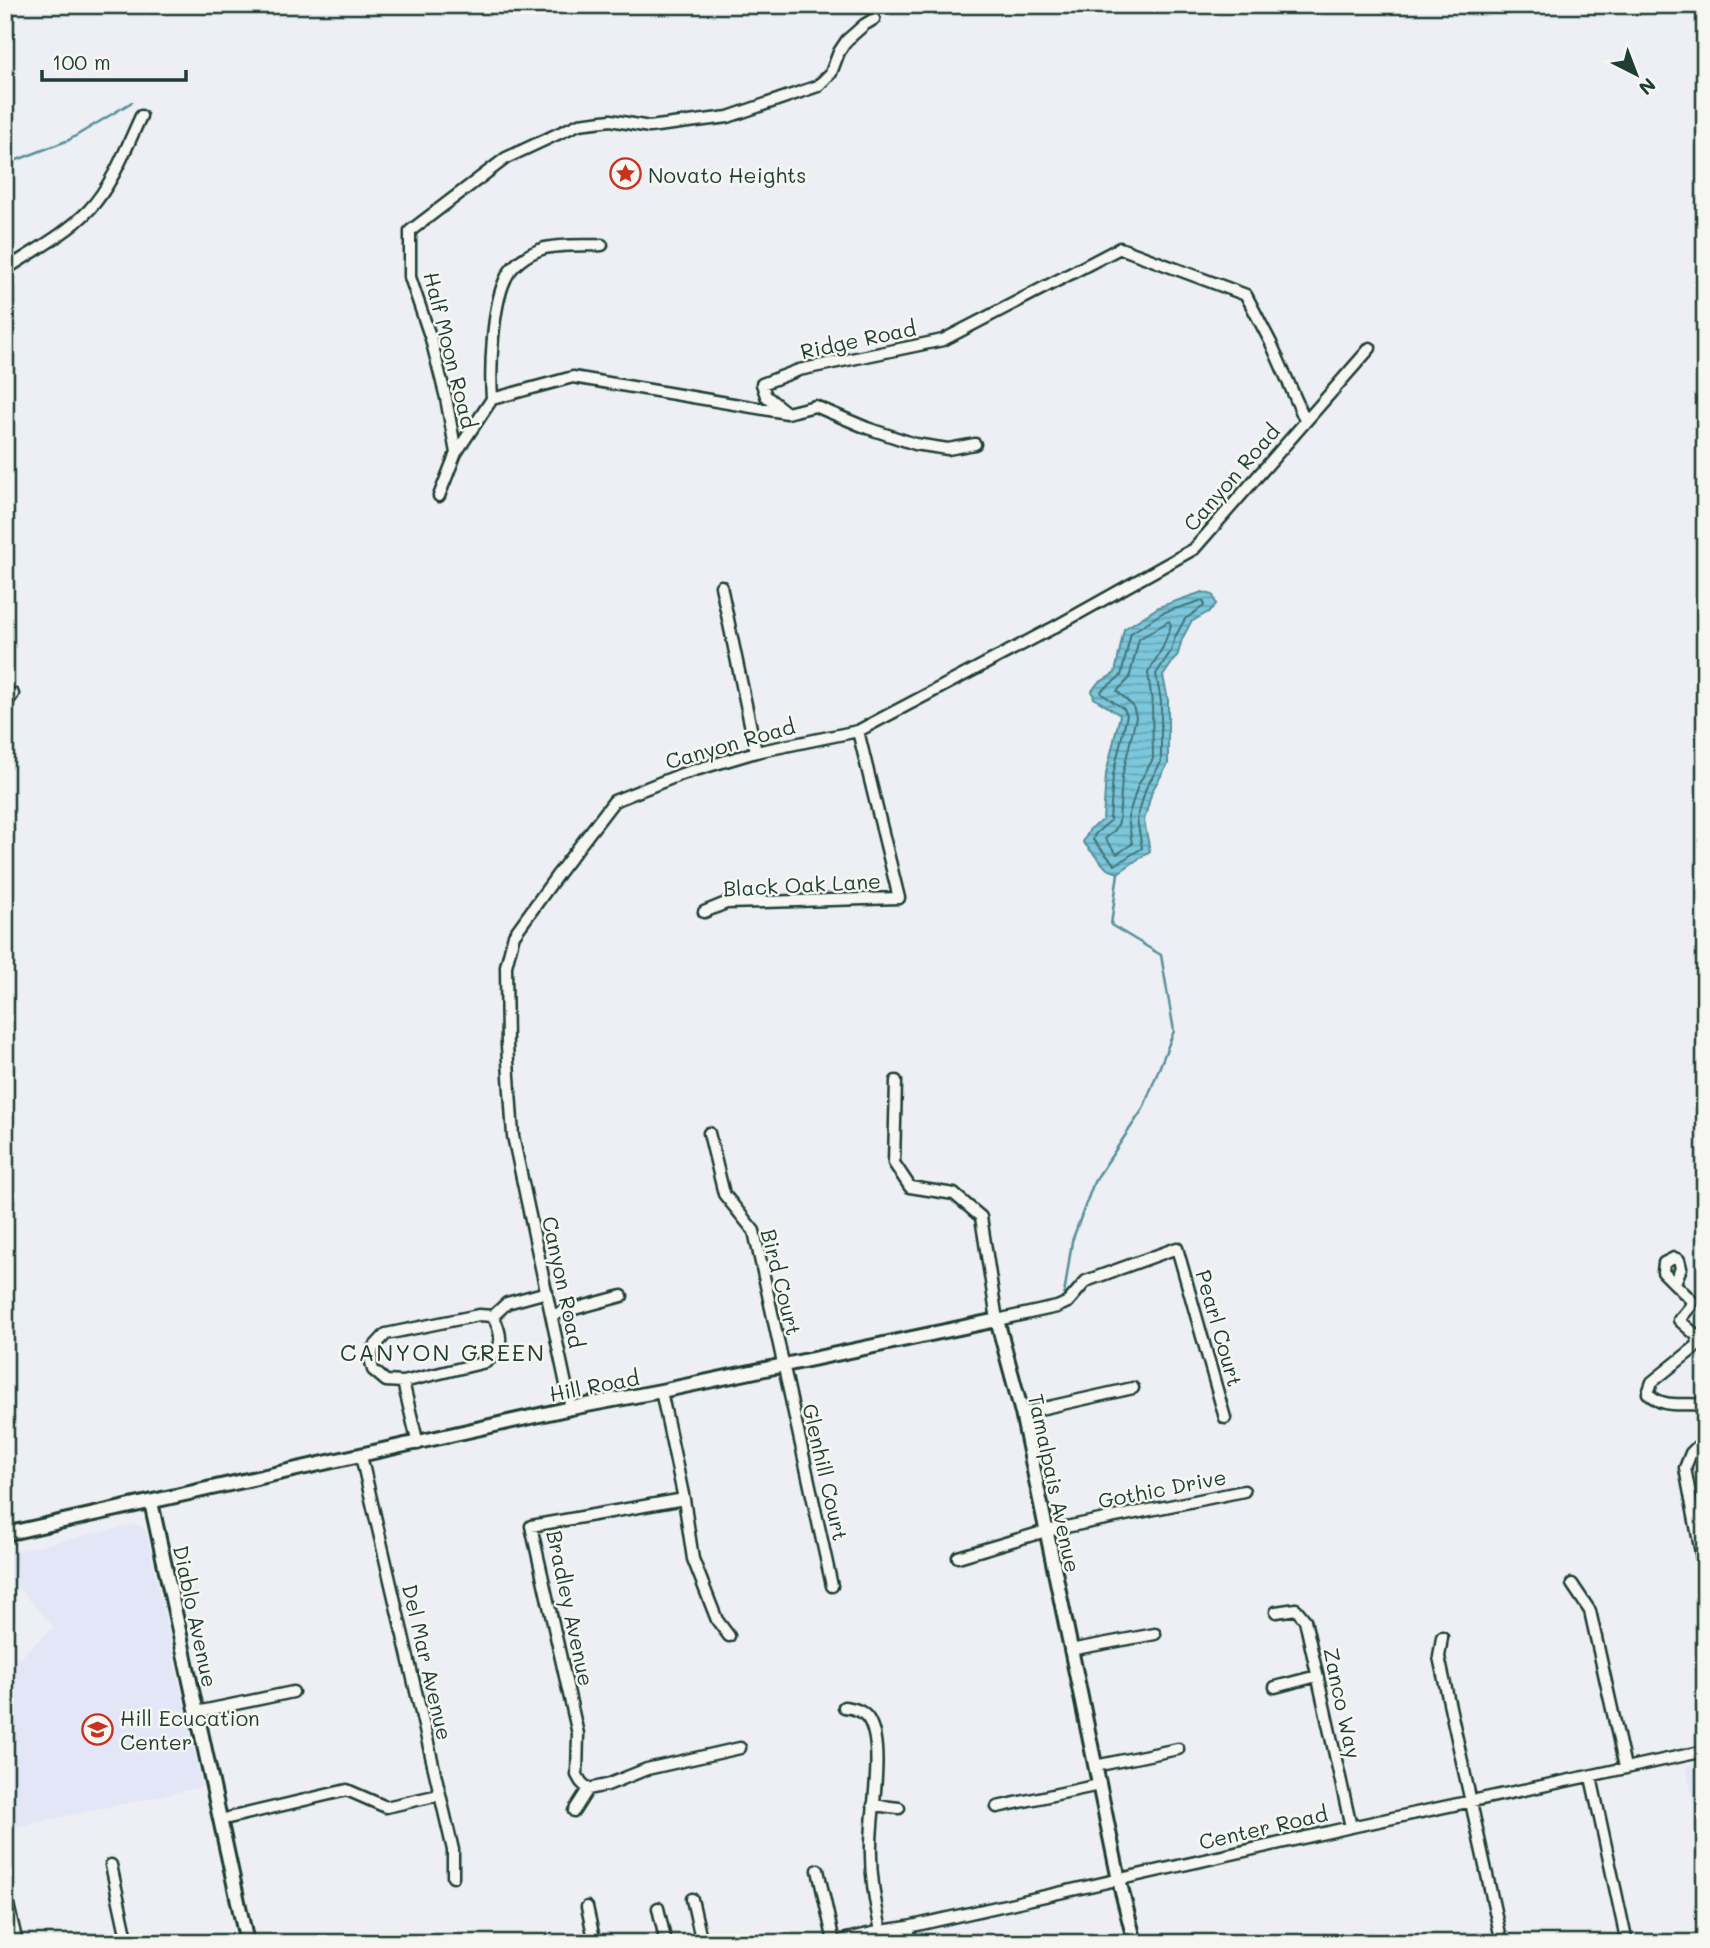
<svg xmlns="http://www.w3.org/2000/svg" width="1710" height="1948" viewBox="0 0 1710 1948" font-family="Mali,sans-serif">
	<style>
		.built { fill: #e2e6f6 }
		.water { fill: url(#water-rules); stroke: #579099; stroke-width: 2 }
		.lines { fill: none; stroke-linecap: round; stroke-linejoin: round }
		.shore { stroke: #447477; stroke-width: 2 }
		.stream { stroke: #579099; stroke-width: 2.5 }
		.minor-casing { stroke: #1f3d34; stroke-width: 15 }
		.tertiary-casing { stroke: #1f3d34; stroke-width: 18 }
		.minor { stroke: #f6f6f2; stroke-width: 10 }
		.tertiary { stroke: #f6f6f2; stroke-width: 12 }
		.labels { text-anchor: middle; dominant-baseline: central; stroke-width: 5; stroke-linejoin: round; paint-order: stroke }
		.poi-label { font-size: 21px; fill: #1f3d34; stroke: #f6f6f2; text-anchor: start }
		.street-label { font-size: 21px; fill: #1f3d34; stroke: #f6f6f2 }
		.neighbourhood-label { font-size: 23px; letter-spacing: 2px; fill: #1f3d34; stroke: #f6f6f2 }
	</style>
	<defs>
		<pattern id="water-rules" width="6" height="5" patternUnits="userSpaceOnUse" patternTransform="scale(1.75)"><rect width="6" height="5" fill="#7cc7dc"/><path d="M0 2.5h6" fill="none" stroke="#65a3b3"/></pattern>
	</defs>
	<rect width="100%" height="100%" fill="#edeff4"/>
	<filter id="ink" filterUnits="userSpaceOnUse"><feTurbulence type="fractalNoise" baseFrequency=".0143" numOctaves="2"/><feDisplacementMap in="SourceGraphic" scale="14" xChannelSelector="R" yChannelSelector="G"/><feConvolveMatrix kernelMatrix="1 2 1 2 8 2 1 2 1" color-interpolation-filters="sRGB"/></filter>
	<g filter="url(#ink)">
		<path class="built" d="M 137,1524 L 145,1530 L 147,1536 L 202,1787 L 5,1829 L 5,1671 L 54,1627 L 5,1573 L 5,1554 Z
			M 1705,1762 L 1705,1858 L 1686,1766 Z"/>
		<path class="water" d="M 1202,592 L 1213,595 L 1216,604 L 1210,611 L 1191,622 L 1182,639 L 1178,654 L 1163,676 L 1168,700 L 1168,764 L 1152,791 L 1144,821 L 1150,851 L 1118,873 L 1107,869 L 1083,842 L 1090,829 L 1103,820 L 1106,774 L 1120,715 L 1094,698 L 1092,691 L 1097,684 L 1115,673 L 1124,629 L 1159,607 Z"/>
		<g class="lines">
			<path class="shore" d="M 1200,601 L 1204,602 L 1204,606 L 1185,619 L 1175,637 L 1171,651 L 1156,674 L 1161,701 L 1161,762 L 1146,788 L 1137,819 L 1142,848 L 1115,865 L 1093,840 L 1095,834 L 1110,821 L 1113,775 L 1127,715 L 1124,709 L 1102,694 L 1101,691 L 1121,676 L 1131,633 L 1162,613 Z
				M 1169,621 L 1171,625 L 1163,647 L 1148,673 L 1152,702 L 1153,759 L 1138,785 L 1128,817 L 1132,844 L 1117,854 L 1105,839 L 1115,830 L 1119,822 L 1122,777 L 1136,717 L 1133,706 L 1117,691 L 1129,679 L 1139,639 Z"/>
			<path class="stream" d="M 17,160 L 69,140 L 132,102
				M 1064,1295 L 1072,1241 L 1094,1182 L 1143,1109 L 1174,1031 L 1161,955 L 1111,925 L 1118,873"/>
			<defs>
				<path id="minor" d="M 5,270 C 33,251 65,235 89,210 C 113,184 126,148 141,116
					M 492,399 C 490,369 492,308 505,280 C 511,265 527,254 542,249 C 557,244 585,246 602,245
					M 787,413 L 815,406 L 867,428 L 915,444 L 948,449 L 975,444
					M 456,453 L 446,398 L 431,339 L 410,277 L 410,231 L 506,158 L 579,124 L 611,120 L 649,127 L 728,117 L 818,86 L 831,73 L 839,52 L 847,40 L 864,25 L 874,19
					M 439,496 L 456,453 L 492,399 L 573,377 L 787,413 L 766,396 L 762,384 L 799,370 L 943,340 L 1120,248 L 1246,295 L 1271,343 L 1305,420
					M 721,586 L 756,752
					M 5,705 L 13,694
					M 704,912 L 726,903 L 899,898 L 858,731
					M 896,1081 L 894,1163 L 910,1187 L 954,1194 L 981,1217 L 997,1320 L 1057,1307 L 1068,1302 L 1086,1281 L 1177,1248 L 1225,1418
					M 709,1133 L 724,1194 L 754,1231 L 832,1586
					M 1675,1283 L 1681,1268 L 1679,1260 L 1674,1258 L 1664,1263 L 1663,1272 L 1692,1301 L 1690,1307 L 1679,1320 L 1697,1336 L 1698,1345 L 1652,1382 L 1648,1393 C 1663,1410 1685,1402 1705,1405
					M 479,1315 L 493,1316 C 503,1335 504,1350 486,1362 L 403,1382 L 386,1381 L 373,1370 L 371,1362 L 373,1348 L 386,1334 Z
					M 552,1315 L 622,1296
					M 493,1316 L 507,1303 L 547,1292
					M 403,1382 L 418,1444
					M 661,1391 L 684,1499 L 693,1559 L 717,1620 L 729,1636
					M 571,1408 L 513,1136 L 507,1046 L 506,966 L 514,935 L 558,874 L 614,801 L 682,774 L 756,752 L 858,731 L 1051,629 L 1194,549 L 1370,348
					M 1022,1413 L 1133,1388
					M 1705,1439 L 1691,1453 L 1685,1468 L 1705,1574
					M 361,1456 L 453,1850 L 453,1877
					M 684,1499 L 531,1526 L 578,1734 L 577,1775 L 581,1782 L 588,1789 L 607,1785 L 647,1769 L 740,1748
					M 958,1557 L 1046,1531 L 1244,1491
					M 1572,1584 L 1590,1611 L 1625,1767
					M 1276,1612 L 1296,1609 L 1305,1620 L 1351,1827
					M 1442,1637 L 1439,1657 L 1502,1943
					M 1070,1650 L 1155,1634
					M 1275,1687 L 1317,1676
					M 844,1707 C 855,1708 865,1711 870,1722 C 884,1750 871,1812 871,1845 C 870,1874 875,1902 881,1931
					M 197,1712 L 293,1692
					M 1095,1766 L 1178,1749
					M 1591,1777 L 1627,1943
					M 873,1805 L 899,1808
					M 997,1807 L 1099,1785
					M 574,1811 L 588,1789
					M 220,1820 L 347,1790 L 386,1807 L 439,1795
					M 111,1865 L 128,1943
					M 818,1870 L 834,1942
					M 5,1892 L 17,1943
					M 692,1899 L 702,1943
					M 587,1907 L 595,1943
					M 658,1908 L 666,1943
					M 908,1927 L 911,1943
					M 829,1943 L 881,1931 L 908,1927 L 1351,1827 L 1705,1751
					M 1358,1943 L 1369,1940 L 1369,1943"/>
				<path id="tertiary" d="M 151,1502 L 247,1943
					M 5,1534 L 571,1408 L 661,1391 L 997,1320 L 1022,1413 L 1119,1880 L 1135,1943"/>
			</defs>
			<use href="#minor" class="minor-casing"/>
			<use href="#tertiary" class="tertiary-casing"/>
			<use href="#minor" class="minor"/>
			<use href="#tertiary" class="tertiary"/>
		</g>
	</g>
	<defs>
		<symbol id="sight-ring" viewBox="-11 -11 22 22"><circle r="9.5" fill="#f6f6f2" stroke="#c8321e" stroke-width="1.5"/><path d="M0-6L1.8-2.2L6-1.7L2.9 1.2L3.7 5.4L0 3.3L-3.7 5.4L-2.9 1.2L-6-1.7L-1.8-2.2Z" fill="#c8321e"/></symbol>
		<symbol id="school-ring" viewBox="-11 -11 22 22"><circle r="9.5" fill="#f6f6f2" stroke="#c8321e" stroke-width="1.5"/><path d="M0-5L7-2L0 1L-7-2ZM-4 1L0 2.5L4 1V4Q0 6-4 4Z" fill="#c8321e"/></symbol>
	</defs>
	<g fill-rule="evenodd">
		<use href="#sight-ring" x="608" y="156" width="35" height="35"/>
		<use href="#school-ring" x="80" y="1712" width="35" height="35"/>
	</g>
	<g class="labels">
		<g class="poi-label">
			<text x="648" y="174">Novato Heights</text>
			<text x="120" y="1717">Hill Ecucation<tspan x="120" dy="24">Center</tspan></text>
		</g>
		<g class="street-label">
			<text transform="translate(858 339) rotate(-12)">Ridge Road</text>
			<text transform="translate(451 350) rotate(76)">Half Moon Road</text>
			<text transform="translate(1231 477) rotate(-49)">Canyon Road</text>
			<text transform="translate(730 743) rotate(-16)">Canyon Road</text>
			<text transform="translate(802 884) rotate(-3)">Black Oak Lane</text>
			<text transform="translate(564 1282) rotate(78)">Canyon Road</text>
			<text transform="translate(782 1282) rotate(76)">Bird Court</text>
			<text transform="translate(1220 1328) rotate(74)">Pearl Court</text>
			<text transform="translate(594 1385) rotate(-11)">Hill Road</text>
			<text transform="translate(826 1472) rotate(77)">Glenhill Court</text>
			<text transform="translate(1055 1483) rotate(78)">Tamalpais Avenue</text>
			<text transform="translate(1162 1488) rotate(-11)">Gothic Drive</text>
			<text transform="translate(571 1608) rotate(78)">Bradley Avenue</text>
			<text transform="translate(196 1616) rotate(78)">Diablo Avenue</text>
			<text transform="translate(428 1662) rotate(77)">Del Mar Avenue</text>
			<text transform="translate(1343 1703) rotate(78)">Zanco Way</text>
			<text transform="translate(1263 1827) rotate(-13)">Center Road</text>
		</g>
		<g class="neighbourhood-label">
			<text x="443" y="1352">CANYON GREEN</text>
		</g>
	</g>
	<rect width="1710" height="1948" fill="none" stroke="#f6f6f2" stroke-width="28"/>
	<rect x="14" y="14" width="1682" height="1920" fill="none" stroke="#1f3d34" stroke-width="2.5" filter="url(#ink)"/>
	<g transform="translate(1636 74) rotate(138)" stroke="#f6f6f2" stroke-width="5" paint-order="stroke">
	<path d="M0-5L12 26L0 18L-12 26Z" fill="#1f3d34"/>
	<text y="-10" font-size="19" font-weight="bold" text-anchor="middle" fill="#1f3d34">N</text>
	</g>
	<path d="M42 70v10h144v-10" fill="none" stroke="#1f3d34" stroke-width="3.5"/>
	<text x="52" y="70" font-size="21" fill="#1f3d34" stroke="#f6f6f2" stroke-width="5" paint-order="stroke">100 m</text>
</svg>
